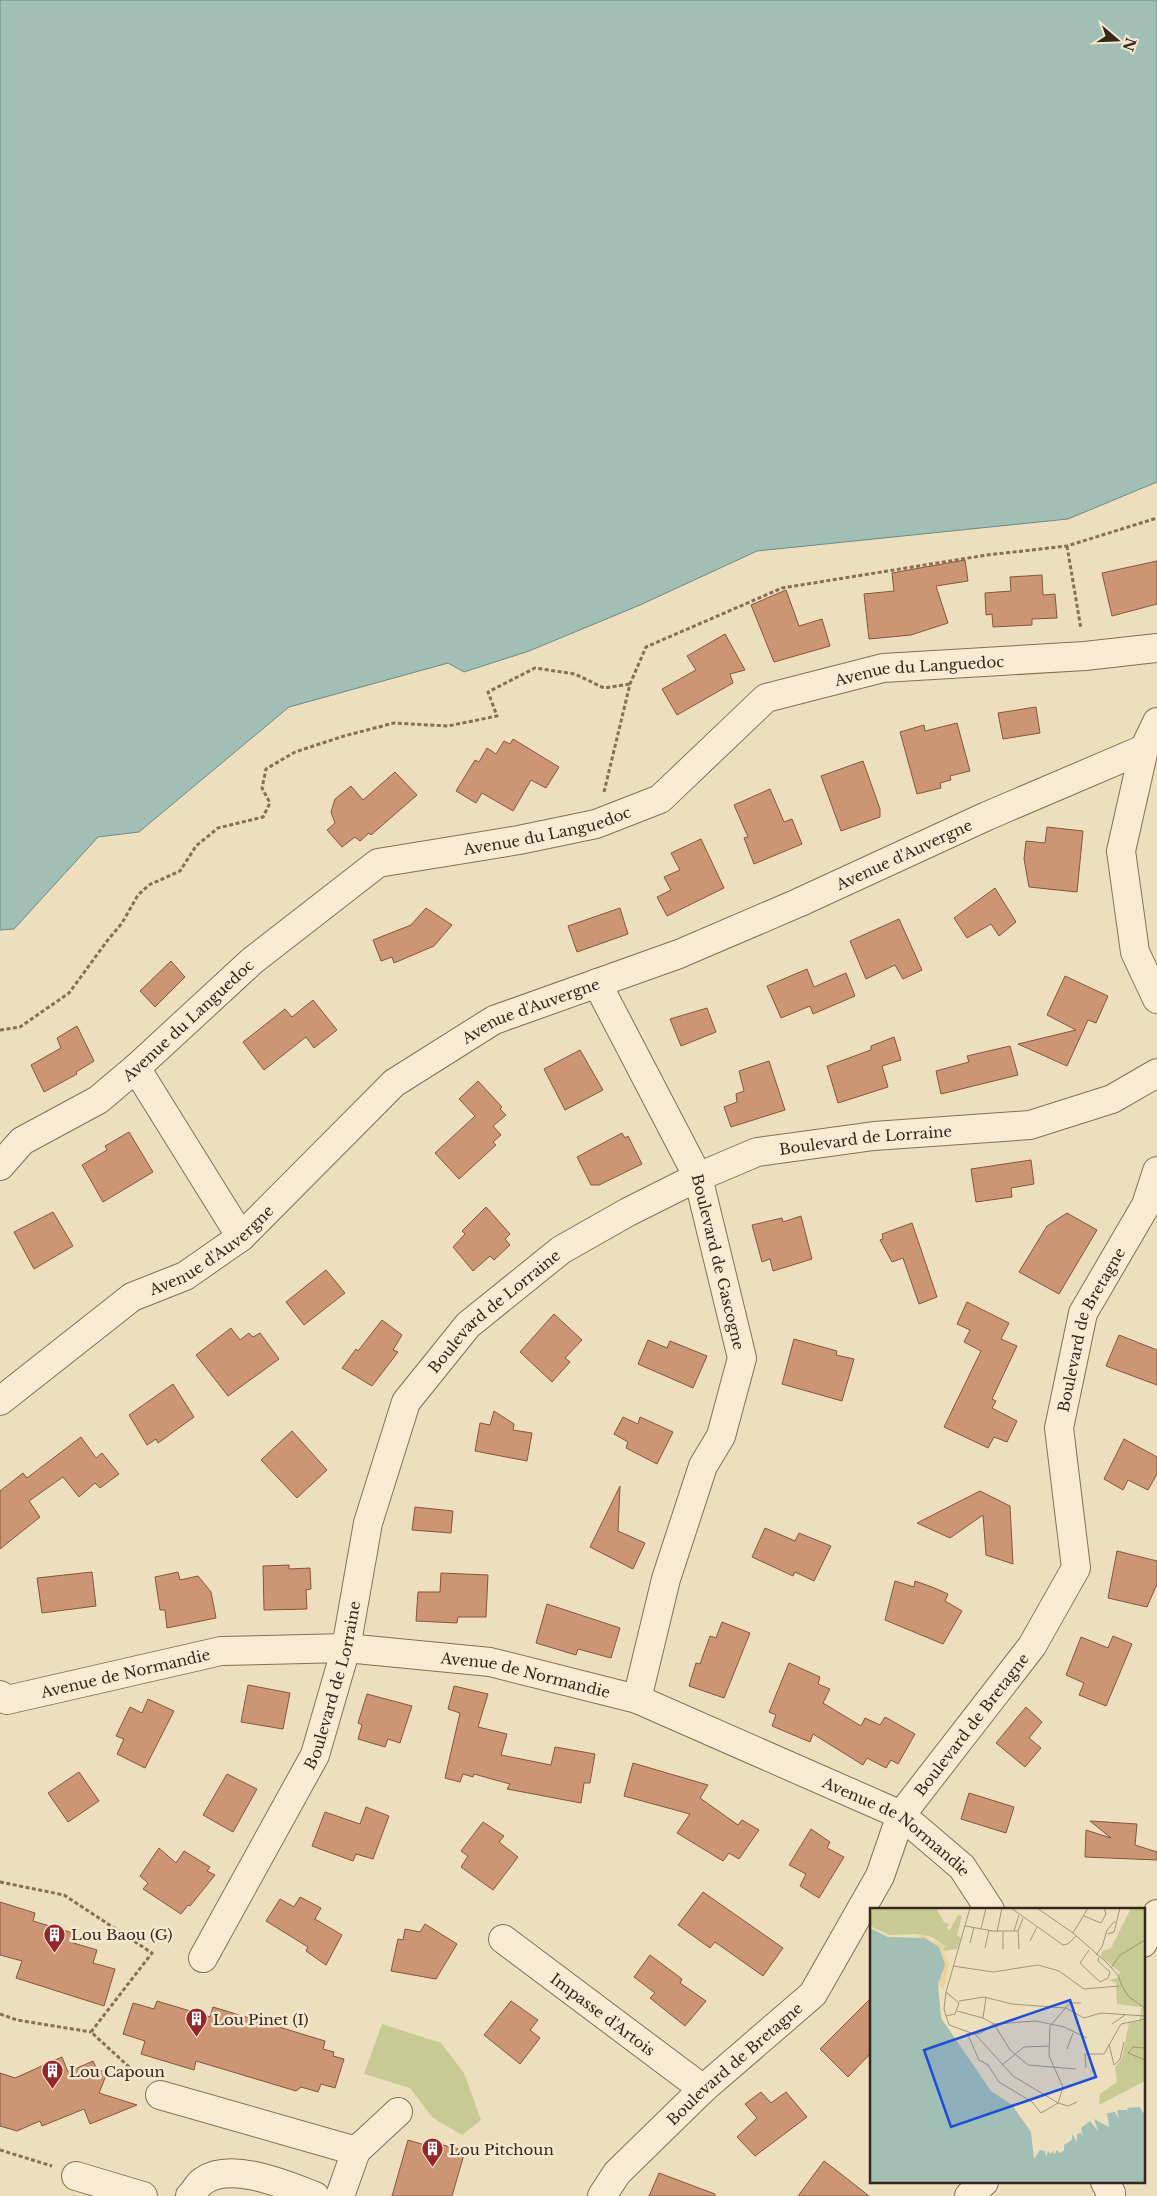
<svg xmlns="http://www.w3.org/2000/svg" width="1157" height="2196" viewBox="0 0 1157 2196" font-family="'Libre Baskerville',serif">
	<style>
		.green { fill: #c7cb93 }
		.water { fill: #a2bfb5; stroke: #698d82 }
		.building { fill: #cc9574; stroke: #85573d }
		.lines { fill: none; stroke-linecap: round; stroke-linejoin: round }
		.minor-casing { stroke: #866e57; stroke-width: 30 }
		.path { stroke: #866e57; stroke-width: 3; stroke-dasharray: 4 2.5; stroke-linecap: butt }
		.minor { stroke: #f9ebd1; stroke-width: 28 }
		.labels { text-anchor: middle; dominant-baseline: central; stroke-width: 5; stroke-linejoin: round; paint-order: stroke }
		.street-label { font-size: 15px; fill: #35271c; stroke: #f5e8ce }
		.poi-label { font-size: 15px; fill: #35271c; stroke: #f5e8ce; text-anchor: start }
		.inset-road { fill: none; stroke: #a3957d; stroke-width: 1 }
		.view { fill: #1d4ed8; fill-opacity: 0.15; stroke: #1d4ed8; stroke-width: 2.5 }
		.inset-edge { fill: none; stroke: #35271c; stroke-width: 2.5 }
	</style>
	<rect width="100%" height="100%" fill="#eddebe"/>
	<path class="green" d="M 382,2024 L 441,2043 L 464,2073 L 481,2120 L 462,2135 L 433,2118 L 410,2088 L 364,2074 Z"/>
	<path class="water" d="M 0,0 L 1157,0 L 1157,482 L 1068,519 L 757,551 L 640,605 L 529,651 L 464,672 L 448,663 L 289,707 L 139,832 L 98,837 L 14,929 L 0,930 Z"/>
	<path class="building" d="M 965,560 L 968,581 L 936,586 L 948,623 L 911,635 L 869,639 L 864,594 L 894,591 L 892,573 Z
		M 1157,561 L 1157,604 L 1112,616 L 1102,573 Z
		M 1042,575 L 1043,595 L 1055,594 L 1057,618 L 1032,619 L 1032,625 L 993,627 L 992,614 L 986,615 L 985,593 L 1011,591 L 1010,577 Z
		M 786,590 L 799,626 L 822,619 L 830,646 L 774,662 L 751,605 Z
		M 725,634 L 745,670 L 730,674 L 733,683 L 677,715 L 662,689 L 696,670 L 687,656 Z
		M 1036,707 L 1040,733 L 1003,739 L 998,713 Z
		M 957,723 L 970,771 L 950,776 L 951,780 L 940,783 L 941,788 L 917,794 L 900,732 L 924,725 L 925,731 Z
		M 513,739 L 559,767 L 546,788 L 531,780 L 513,811 L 482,793 L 476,803 L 456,791 L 475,760 L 479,762 L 487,748 L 496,754 L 504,741 L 510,744 Z
		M 863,761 L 880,809 L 880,817 L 841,831 L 821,776 Z
		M 395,772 L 417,795 L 371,835 L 369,833 L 360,841 L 355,837 L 342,847 L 327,830 L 335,823 L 331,812 L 335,799 L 351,786 L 363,800 Z
		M 770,789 L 784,822 L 792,819 L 802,844 L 754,864 L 744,838 L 748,837 L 734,805 Z
		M 1047,827 L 1083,831 L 1077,892 L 1029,887 L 1024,859 L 1026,841 L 1045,843 Z
		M 701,839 L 724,888 L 667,916 L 657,897 L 671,890 L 664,877 L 680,870 L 671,853 Z
		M 995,888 L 1016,922 L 999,936 L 991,924 L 967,938 L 954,918 Z
		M 426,908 L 452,925 L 434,946 L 394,963 L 392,957 L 381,961 L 373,940 L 411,925 Z
		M 620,908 L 628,934 L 577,952 L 568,926 Z
		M 899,919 L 922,970 L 903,979 L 895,965 L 866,979 L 850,941 Z
		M 171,961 L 185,977 L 155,1007 L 140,991 Z
		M 807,969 L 814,987 L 846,973 L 855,996 L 813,1014 L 810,1006 L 781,1018 L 767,986 Z
		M 1065,976 L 1108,996 L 1096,1023 L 1088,1020 L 1067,1066 L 1018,1044 L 1076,1030 L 1047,1015 Z
		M 313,1000 L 337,1030 L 314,1048 L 306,1037 L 264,1070 L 243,1042 L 285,1009 L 292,1017 Z
		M 707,1008 L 716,1032 L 681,1046 L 670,1019 Z
		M 77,1026 L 94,1061 L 76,1072 L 77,1074 L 44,1092 L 31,1065 L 61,1048 L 57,1038 Z
		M 894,1037 L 901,1060 L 882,1066 L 888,1087 L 838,1103 L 827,1066 L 871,1050 L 871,1046 Z
		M 1010,1046 L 1018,1075 L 941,1094 L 936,1071 L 969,1062 L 967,1056 Z
		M 580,1050 L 603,1090 L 565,1110 L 544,1069 Z
		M 769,1061 L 785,1110 L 731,1127 L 724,1107 L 737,1102 L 736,1094 L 744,1091 L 739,1071 Z
		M 478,1081 L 502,1107 L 500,1109 L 506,1115 L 493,1126 L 501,1135 L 493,1142 L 496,1145 L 459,1179 L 435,1153 L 475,1116 L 459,1099 Z
		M 129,1132 L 153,1172 L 103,1202 L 82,1165 L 107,1150 L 105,1146 Z
		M 622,1133 L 625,1138 L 628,1136 L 642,1164 L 599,1185 L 591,1185 L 577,1157 Z
		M 1031,1160 L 1034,1184 L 1011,1188 L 1012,1197 L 976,1202 L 971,1169 Z
		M 486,1207 L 510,1234 L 505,1239 L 510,1245 L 494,1260 L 490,1256 L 473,1271 L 453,1247 L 465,1234 L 462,1231 Z
		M 53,1212 L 73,1246 L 34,1269 L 14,1232 Z
		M 1067,1213 L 1097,1230 L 1059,1294 L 1019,1272 L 1047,1226 Z
		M 801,1216 L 812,1259 L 773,1271 L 770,1259 L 762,1262 L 752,1225 L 782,1218 L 783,1222 Z
		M 912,1223 L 937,1297 L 919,1304 L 903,1258 L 892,1262 L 880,1240 L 883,1239 L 882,1234 Z
		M 326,1270 L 345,1293 L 304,1325 L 286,1302 Z
		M 967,1302 L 1009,1323 L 1001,1339 L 1017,1346 L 992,1399 L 996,1401 L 992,1408 L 1017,1421 L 1007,1442 L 994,1437 L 988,1448 L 944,1427 L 981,1351 L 964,1342 L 970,1330 L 957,1324 Z
		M 554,1314 L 582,1340 L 565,1358 L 570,1362 L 552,1382 L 520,1352 Z
		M 382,1320 L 402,1335 L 393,1350 L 398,1352 L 372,1386 L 342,1368 L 356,1349 L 358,1351 Z
		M 231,1328 L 240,1340 L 249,1333 L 253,1337 L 260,1333 L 279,1359 L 228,1396 L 196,1355 Z
		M 1119,1335 L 1157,1350 L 1157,1385 L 1106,1366 Z
		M 794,1339 L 837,1351 L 836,1355 L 854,1359 L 842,1401 L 782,1384 Z
		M 648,1340 L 667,1348 L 670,1341 L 707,1356 L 693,1388 L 638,1364 Z
		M 173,1384 L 194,1417 L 158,1443 L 156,1439 L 147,1445 L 129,1415 Z
		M 494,1411 L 514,1424 L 513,1430 L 532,1433 L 527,1461 L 475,1451 L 480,1423 L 490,1425 Z
		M 623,1417 L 638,1424 L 640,1417 L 673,1432 L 657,1464 L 626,1448 L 628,1442 L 614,1434 Z
		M 292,1431 L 327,1470 L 297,1498 L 261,1460 Z
		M 81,1437 L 96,1458 L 102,1453 L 119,1474 L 100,1488 L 95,1483 L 79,1497 L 63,1477 L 29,1501 L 40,1517 L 0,1549 L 0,1491 L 23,1473 L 27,1478 Z
		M 1124,1439 L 1157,1457 L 1157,1474 L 1148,1490 L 1128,1480 L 1123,1490 L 1104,1479 Z
		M 620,1486 L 618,1531 L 645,1543 L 633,1569 L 590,1547 Z
		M 980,1491 L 1010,1506 L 1013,1564 L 986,1555 L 983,1515 L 950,1538 L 917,1523 Z
		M 415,1507 L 453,1511 L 451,1533 L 412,1530 Z
		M 765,1528 L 795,1541 L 799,1533 L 831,1546 L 814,1581 L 795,1572 L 793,1576 L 752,1557 Z
		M 1117,1551 L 1157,1561 L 1157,1584 L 1147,1607 L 1108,1598 Z
		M 289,1565 L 289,1569 L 310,1568 L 311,1589 L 306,1590 L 307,1609 L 264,1610 L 263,1566 Z
		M 92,1572 L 96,1606 L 42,1613 L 37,1578 Z
		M 178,1572 L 180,1580 L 198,1576 L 211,1592 L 216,1618 L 167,1628 L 165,1610 L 160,1610 L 155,1577 Z
		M 441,1573 L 488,1575 L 486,1617 L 458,1617 L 457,1623 L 416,1621 L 418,1592 L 440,1592 Z
		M 895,1581 L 914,1587 L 915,1581 L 932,1587 L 948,1594 L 945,1601 L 962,1611 L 943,1644 L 885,1620 Z
		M 547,1604 L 620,1628 L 611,1658 L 578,1649 L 576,1655 L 536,1643 Z
		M 722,1622 L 750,1633 L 724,1698 L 689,1686 L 696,1663 L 700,1664 L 710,1636 L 716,1638 Z
		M 1113,1636 L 1132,1644 L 1106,1706 L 1079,1695 L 1084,1683 L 1066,1675 L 1081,1637 L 1108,1648 Z
		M 789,1663 L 820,1677 L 818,1684 L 830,1689 L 823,1703 L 861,1726 L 865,1718 L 880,1725 L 885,1717 L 915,1734 L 898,1764 L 891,1760 L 886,1768 L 867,1758 L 863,1765 L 813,1734 L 810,1742 L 772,1726 L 776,1715 L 769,1712 Z
		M 248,1685 L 290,1693 L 283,1729 L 241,1722 Z
		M 454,1686 L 488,1694 L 478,1727 L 507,1734 L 501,1755 L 551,1765 L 555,1747 L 595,1754 L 590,1783 L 584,1783 L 581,1803 L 507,1789 L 510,1784 L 474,1774 L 473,1777 L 463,1774 L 460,1782 L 445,1778 L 460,1713 L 448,1709 Z
		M 367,1694 L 412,1706 L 400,1743 L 388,1739 L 385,1747 L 358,1739 L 362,1725 L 358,1723 Z
		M 148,1699 L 174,1711 L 145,1768 L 117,1754 L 124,1739 L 116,1736 L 130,1707 L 142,1713 Z
		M 1026,1707 L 1042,1722 L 1029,1738 L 1041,1748 L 1025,1767 L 996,1743 Z
		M 633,1763 L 708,1785 L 700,1798 L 738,1825 L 742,1820 L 759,1830 L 739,1859 L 729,1853 L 723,1861 L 677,1833 L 690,1814 L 624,1796 Z
		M 79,1772 L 99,1801 L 68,1822 L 48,1793 Z
		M 227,1774 L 257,1789 L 233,1832 L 203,1815 Z
		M 969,1793 L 1014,1807 L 1006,1833 L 961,1819 Z
		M 366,1807 L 389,1816 L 373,1859 L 356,1854 L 353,1861 L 312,1846 L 325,1812 L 360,1824 Z
		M 1090,1821 L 1137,1824 L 1135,1845 L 1157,1852 L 1157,1860 L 1085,1857 L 1086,1830 L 1111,1838 Z
		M 483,1822 L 504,1836 L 499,1842 L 518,1857 L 493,1890 L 461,1867 L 468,1856 L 461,1851 Z
		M 811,1829 L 830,1842 L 827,1848 L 844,1857 L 819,1898 L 800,1886 L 806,1874 L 789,1865 Z
		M 159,1848 L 176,1863 L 184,1851 L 210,1867 L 207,1871 L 215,1875 L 190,1906 L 188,1905 L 181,1914 L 143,1889 L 148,1883 L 140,1876 Z
		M 703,1892 L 783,1948 L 763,1976 L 715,1942 L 710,1948 L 678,1925 Z
		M 300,1897 L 321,1908 L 315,1919 L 342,1935 L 326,1965 L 306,1951 L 308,1947 L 266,1921 L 280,1899 L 294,1907 Z
		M 0,1902 L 35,1913 L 33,1921 L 73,1933 L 70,1942 L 97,1950 L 93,1963 L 115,1969 L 104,2006 L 16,1978 L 22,1961 L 0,1955 Z
		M 425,1924 L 457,1944 L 436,1979 L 391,1971 L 398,1939 L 403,1940 L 405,1929 L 420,1932 Z
		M 650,1955 L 682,1979 L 680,1983 L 706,2001 L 685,2026 L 650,1998 L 655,1993 L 634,1977 Z
		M 871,1998 L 871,2053 L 848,2077 L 820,2049 Z
		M 157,2001 L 210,2017 L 213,2007 L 325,2041 L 323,2049 L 334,2052 L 333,2056 L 344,2059 L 335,2088 L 321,2084 L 318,2092 L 301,2087 L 296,2091 L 196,2061 L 194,2070 L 141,2054 L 145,2041 L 123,2034 L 133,2003 L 154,2009 Z
		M 511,2001 L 538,2020 L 530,2030 L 540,2038 L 520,2064 L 484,2035 Z
		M 62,2057 L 68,2072 L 93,2061 L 97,2069 L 107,2073 L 99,2093 L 137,2105 L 90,2124 L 84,2109 L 42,2126 L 40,2121 L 17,2131 L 0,2126 L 0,2073 L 15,2078 Z
		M 761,2092 L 771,2103 L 786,2092 L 807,2117 L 755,2156 L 737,2137 L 757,2118 L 745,2104 Z
		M 408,2140 L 442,2150 L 443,2145 L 465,2151 L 452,2196 L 392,2196 Z
		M 824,2161 L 841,2174 L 869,2196 L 798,2196 Z
		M 659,2173 L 715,2194 L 715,2196 L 649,2196 Z"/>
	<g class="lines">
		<defs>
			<g id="minor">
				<path d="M 1157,722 L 1144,749 L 1121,851 L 1135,952 L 1157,999"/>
				<path id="s1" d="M 597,983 L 698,1177 L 742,1358 L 721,1436 L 703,1466 L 666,1579 L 637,1699"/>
				<path d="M 136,1068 L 241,1237"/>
				<path id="s2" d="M 0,1166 L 22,1141 L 98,1100 L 136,1068 L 252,961 L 378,863 L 519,840 L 596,824 L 660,799 L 766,698 L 883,668 L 1085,656 L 1157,648"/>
				<path id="s3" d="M 0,1401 L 132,1297 L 185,1276 L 241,1237 L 394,1083 L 494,1020 L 679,954 L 798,903 L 987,816 L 1144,749"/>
				<path id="s4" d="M 0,1695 L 7,1700 L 221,1651 L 346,1648 L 490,1662 L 637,1699 L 901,1815 L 962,1867 L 990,1910"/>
				<path id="s5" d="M 503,1939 L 703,2089"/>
				<path d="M 1143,1943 L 1157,1914"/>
				<path id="s6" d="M 203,1958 L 315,1755 L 346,1648 L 368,1523 L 406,1402 L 468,1325 L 561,1250 L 628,1212 L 698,1177 L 757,1152 L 874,1136 L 1030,1125 L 1112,1099 L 1157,1073"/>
				<path d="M 160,2095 L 356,2151 L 340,2196"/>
				<path d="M 356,2151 L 398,2112"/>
				<path d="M 76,2176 L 143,2196"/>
				<path d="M 1105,2182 L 1111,2193 L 1110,2196"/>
				<path d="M 190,2196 C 195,2192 197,2185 203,2181 C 231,2161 286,2185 315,2196"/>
				<path id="s7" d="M 602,2196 L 617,2173 L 703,2089 L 813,1994 L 880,1876 L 901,1815 L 1032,1646 L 1076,1568 L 1059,1428 L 1083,1313 L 1146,1205 L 1157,1171"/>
				<path d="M 969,2196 L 984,2182"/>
			</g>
		</defs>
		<use href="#minor" class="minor-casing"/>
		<path class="path" d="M 1067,546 L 1081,629
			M 604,792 L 630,684 L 646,647 L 782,588 L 987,555 L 1067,546 L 1157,518
			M 0,1030 L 20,1027 L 69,993 L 107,941 L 122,923 L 138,895 L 149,885 L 180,871 L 196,846 L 218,828 L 263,817 L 270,803 L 262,788 L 266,769 L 295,752 L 344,736 L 394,723 L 448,726 L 497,716 L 488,692 L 535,668 L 575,674 L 604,688 L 630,684
			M 0,1882 L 64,1895 L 152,1953 L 91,2032 L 140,2077
			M 0,2014 L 17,2020 L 91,2032
			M 0,2150 L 52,2166"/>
		<use href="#minor" class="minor"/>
	</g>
	<defs>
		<symbol id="building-pin" viewBox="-11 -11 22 30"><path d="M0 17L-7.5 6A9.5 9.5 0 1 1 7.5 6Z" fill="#95272c" stroke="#f5e8ce"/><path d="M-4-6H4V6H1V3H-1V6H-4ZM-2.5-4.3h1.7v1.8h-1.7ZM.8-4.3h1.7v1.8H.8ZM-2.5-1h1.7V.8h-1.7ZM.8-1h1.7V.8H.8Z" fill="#fff"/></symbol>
	</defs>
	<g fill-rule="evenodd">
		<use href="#building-pin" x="42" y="1922" width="25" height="34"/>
		<use href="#building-pin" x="184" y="2006" width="25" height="34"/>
		<use href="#building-pin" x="40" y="2058" width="25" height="34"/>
		<use href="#building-pin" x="420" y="2136" width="25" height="34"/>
	</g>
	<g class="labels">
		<g class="street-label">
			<text stroke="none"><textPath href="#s2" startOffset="1080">Avenue du Languedoc</textPath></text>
			<text stroke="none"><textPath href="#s2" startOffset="659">Avenue du Languedoc</textPath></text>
			<text stroke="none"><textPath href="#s3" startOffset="1071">Avenue d'Auvergne</textPath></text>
			<text stroke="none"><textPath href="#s3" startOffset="666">Avenue d'Auvergne</textPath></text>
			<text stroke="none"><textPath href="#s2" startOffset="240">Avenue du Languedoc</textPath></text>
			<text stroke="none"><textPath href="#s6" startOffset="1144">Boulevard de Lorraine</textPath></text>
			<text stroke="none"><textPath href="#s3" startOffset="261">Avenue d'Auvergne</textPath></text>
			<text stroke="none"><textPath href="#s1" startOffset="306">Boulevard de Gascogne</textPath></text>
			<text stroke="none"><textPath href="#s6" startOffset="724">Boulevard de Lorraine</textPath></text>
			<text stroke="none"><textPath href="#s7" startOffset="1042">Boulevard de Bretagne</textPath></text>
			<text stroke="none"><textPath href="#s4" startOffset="130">Avenue de Normandie</textPath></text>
			<text stroke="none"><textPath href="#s4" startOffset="535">Avenue de Normandie</textPath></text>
			<text stroke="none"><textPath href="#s6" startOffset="304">Boulevard de Lorraine</textPath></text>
			<text stroke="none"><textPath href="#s7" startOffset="608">Boulevard de Bretagne</textPath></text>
			<text stroke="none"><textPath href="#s4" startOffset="940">Avenue de Normandie</textPath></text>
			<text stroke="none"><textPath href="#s5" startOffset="125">Impasse d'Artois</textPath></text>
			<text stroke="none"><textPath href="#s7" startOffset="188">Boulevard de Bretagne</textPath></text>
		</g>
		<g class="poi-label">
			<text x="71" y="1934">Lou Baou (G)</text>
			<text x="213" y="2019">Lou Pinet (I)</text>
			<text x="69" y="2071">Lou Capoun</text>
			<text x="449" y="2149">Lou Pitchoun</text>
		</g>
	</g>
	<g transform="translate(870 1908)">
		<rect width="275" height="275" fill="#eddebe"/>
		<path d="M 0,0 L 66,0 L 74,14 L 80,17 L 77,19 L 79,23 L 88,7 L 92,8 L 87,27 L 91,30 L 87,41 L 73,43 L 75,38 L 62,29 L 47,26 L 19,27 L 0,18 ZM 261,0 L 275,0 L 275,173 L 229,197 L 230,186 L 247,174 L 245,159 L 252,150 L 259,115 L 270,113 L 271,99 L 247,96 L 246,75 L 239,72 L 247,70 L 250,64 L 230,48 L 233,43 L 241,40 Z" fill="#c7cb93"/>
		<path d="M 52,27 L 75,38 L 73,43 L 79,55 L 74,82 L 68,76 L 72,64 L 69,45 L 71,42 L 61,32 L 45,28 Z" fill="#ead29b"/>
		<path d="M 0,20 L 18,29 L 55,30 L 69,39 L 75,57 L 68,76 L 71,110 L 121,183 L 142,197 L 161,224 L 164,251 L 170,242 L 175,243 L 176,249 L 178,243 L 181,246 L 183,242 L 184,247 L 187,242 L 189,245 L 194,243 L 194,237 L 202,232 L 202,226 L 207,234 L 207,226 L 211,225 L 213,229 L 211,220 L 220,213 L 228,223 L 224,211 L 239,219 L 237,205 L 245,204 L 249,211 L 247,202 L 257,202 L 259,207 L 257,200 L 270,199 L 273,205 L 275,203 L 275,275 L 0,275 Z" fill="#a2bfb5"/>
		<path class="inset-road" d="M 100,0 L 76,84 L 74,101 L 79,117 L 104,126 L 111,125 L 124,116 L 140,142 L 158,157 L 206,161M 141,0 L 193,37 L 198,36 L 206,28M 167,0 L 203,25 L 235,53 L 248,67 L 252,78M 214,8 L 231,15 L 236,6 L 234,0M 95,18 L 123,23 L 148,23M 111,21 L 116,0M 144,23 L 149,7M 127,24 L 132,0M 133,24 L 133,41M 203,25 L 218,0M 238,26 L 244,24 L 250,0M 160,33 L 167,19M 100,35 L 104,19M 115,40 L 119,22M 149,41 L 148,23 L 153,10M 219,42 L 210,55 L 230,74 L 238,70 L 240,64 L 228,53 L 229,49M 226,47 L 232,39 L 237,22 L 245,13M 83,58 L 123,64 L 168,57 L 189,63 L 214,81 L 249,78M 241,60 L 250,47 L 275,32M 252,78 L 259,89 L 275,100M 89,93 L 114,89 L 142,96 L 196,100 L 214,110 L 231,105 L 275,108M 87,103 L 113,110 L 124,116 L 166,113 L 194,119 L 217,130M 76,108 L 85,106 L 89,95 L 76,84M 113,110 L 116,89M 242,116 L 255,107M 97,125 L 109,152 L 118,157 L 129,174 L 162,194 L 171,205 L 188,195 L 193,179 L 179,148 L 180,118 L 200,95 L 211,95M 105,126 L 143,168 L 188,195 L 198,198 L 207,194M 239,136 L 244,157 L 250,151 L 254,134M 275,140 L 263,139 L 258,145 L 275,152M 197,141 L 203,125M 219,146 L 223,164M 132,157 L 154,139 L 179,138M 216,160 L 215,146 L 234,146 L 251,116 L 275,111"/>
		<path class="view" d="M 200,92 L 226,169 L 81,219 L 54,142 Z"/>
		<rect width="275" height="275" class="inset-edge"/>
	</g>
	<g transform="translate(1117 40) rotate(109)" stroke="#f5e8ce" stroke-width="4" paint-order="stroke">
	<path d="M0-4L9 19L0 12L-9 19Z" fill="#35271c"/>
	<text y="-8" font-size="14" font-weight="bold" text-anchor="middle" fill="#35271c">N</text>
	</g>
</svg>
